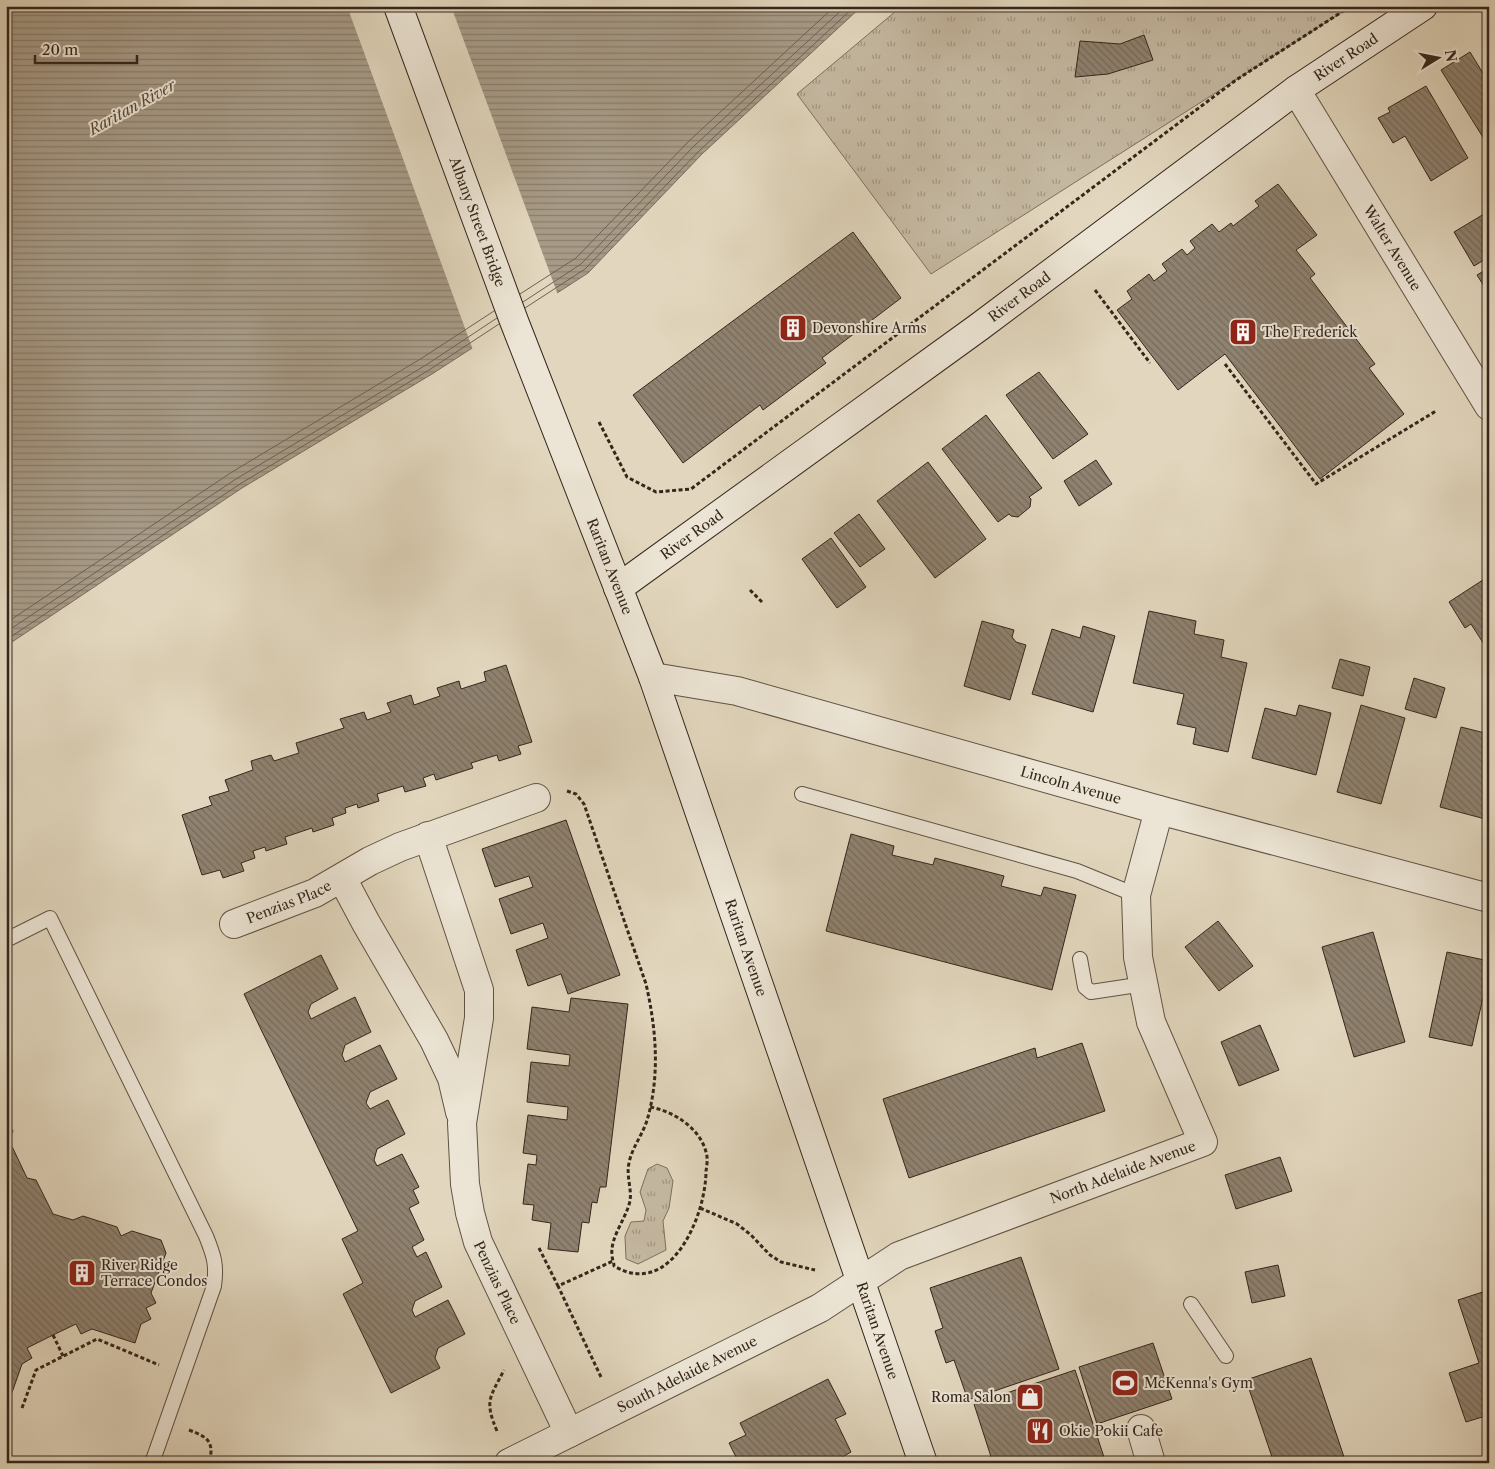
<svg xmlns="http://www.w3.org/2000/svg" width="1495" height="1469" viewBox="0 0 1495 1469" font-family="'Libre Caslon Text',serif">
	<style>
		.park { fill: url(#park-tufts); stroke: #7d705f }
		.water { fill: url(#water-rules); stroke: #796c5c }
		.pier { fill: #e2d7be }
		.lines { fill: none; stroke-linecap: round; stroke-linejoin: round }
		.shore { stroke: #6e6052; stroke-width: 1 }
		.building { fill: url(#building-back-hatch); stroke: #35261c }
		.lane-casing { stroke: #605244; stroke-width: 16 }
		.street-casing { stroke: #605244; stroke-width: 30 }
		.secondary-casing { stroke: #35261c; stroke-width: 30 }
		.path { stroke: #35261c; stroke-width: 3; stroke-dasharray: 4 2.5; stroke-linecap: butt }
		.lane { stroke: #ece5d5; stroke-width: 14 }
		.street { stroke: #ece5d5; stroke-width: 28 }
		.secondary { stroke: #ece5d5; stroke-width: 28 }
		.labels { text-anchor: middle; dominant-baseline: central; stroke-width: 4; stroke-linejoin: round; paint-order: stroke }
		.street-label { font-size: 14px; fill: #35261c; stroke: #ece5d5 }
		.poi-label { font-size: 14px; fill: #35261c; stroke: #ece5d5; text-anchor: start }
		.water-label { font-size: 15px; font-style: italic; fill: #57493c; stroke: #ece5d5 }
	</style>
	<defs>
		<pattern id="park-tufts" width="24" height="20" patternUnits="userSpaceOnUse" patternTransform="scale(1.25)"><rect width="24" height="20" fill="#c5b9a2"/><path d="M3 7l-1-3M5 7V3M7 7l1-3M15 17l-1-3M17 17v-4M19 17l1-3" fill="none" stroke="#a19683"/></pattern>
		<pattern id="water-rules" width="6" height="5" patternUnits="userSpaceOnUse" patternTransform="scale(1.25)"><rect width="6" height="5" fill="#a79b87"/><path d="M0 2.5h6" fill="none" stroke="#897e6e"/></pattern>
		<pattern id="building-back-hatch" width="6" height="6" patternUnits="userSpaceOnUse" patternTransform="scale(1.25)"><rect width="6" height="6" fill="#8f8270"/><path d="M-1 5l2 2M0 0l6 6M5-1l2 2" fill="none" stroke="#766a5b"/></pattern>
	</defs>
	<rect width="100%" height="100%" fill="#e2d7be"/>
	<filter id="stains"><feTurbulence type="fractalNoise" baseFrequency=".004" numOctaves="4"/><feColorMatrix values="0 0 0 0 .2 0 0 0 0 .09 0 0 0 0 .02 0 0 0 .5 -.17"/></filter>
	<radialGradient id="worn" r=".72"><stop offset=".6" stop-color="#630" stop-opacity="0"/><stop offset="1" stop-color="#630" stop-opacity=".3"/></radialGradient>
	<path class="park" d="M 902,6 L 1352,6 L 931,274 L 797,94 Z
		M 657,1164 L 667,1168 L 673,1181 L 669,1208 L 663,1221 L 666,1250 L 638,1264 L 626,1259 L 625,1236 L 631,1222 L 644,1221 L 646,1210 L 640,1192 L 648,1169 Z"/>
	<path class="water" d="M 6,6 L 862,6 L 702,154 L 588,273 L 432,374 L 242,488 L 6,646 Z"/>
	<path class="pier" d="M 347,6 L 451,6 L 558,295 L 473,350 Z"/>
	<g class="lines">
		<path class="shore" d="M 520,294 L 576,258 L 689,141 L 835,6
			M 523,302 L 581,264 L 694,146 L 846,6
			M 525,308 L 585,269 L 699,151 L 855,6
			M 6,623 L 232,472 L 422,358 L 494,311
			M 6,632 L 236,479 L 426,365 L 497,318
			M 6,640 L 240,484 L 429,370 L 499,324"/>
	</g>
	<path class="building" d="M 1144,35 L 1153,60 L 1108,74 L 1075,77 L 1080,41 L 1120,44 Z
		M 1470,52 L 1489,83 L 1489,136 L 1484,139 L 1441,70 Z
		M 1426,86 L 1468,158 L 1431,181 L 1405,136 L 1393,143 L 1378,118 L 1390,112 L 1388,108 Z
		M 1278,184 L 1317,235 L 1296,250 L 1315,274 L 1310,278 L 1375,364 L 1369,368 L 1404,414 L 1320,479 L 1225,354 L 1178,390 L 1117,310 L 1132,299 L 1127,291 L 1149,274 L 1154,281 L 1167,271 L 1162,264 L 1182,249 L 1187,255 L 1195,248 L 1190,241 L 1212,224 L 1219,232 L 1231,223 L 1233,226 L 1259,206 L 1255,201 Z
		M 1489,211 L 1489,257 L 1474,266 L 1454,232 Z
		M 853,232 L 901,298 L 822,358 L 826,363 L 763,410 L 760,405 L 683,463 L 633,395 Z
		M 1489,268 L 1489,294 L 1477,275 Z
		M 1039,372 L 1088,434 L 1053,459 L 1006,395 Z
		M 986,415 L 1042,488 L 1029,497 L 1031,499 L 1030,507 L 1018,517 L 1011,516 L 1009,514 L 998,522 L 942,449 Z
		M 1096,460 L 1112,484 L 1079,506 L 1064,481 Z
		M 928,462 L 986,539 L 935,578 L 877,501 Z
		M 859,514 L 885,549 L 860,567 L 834,533 Z
		M 831,538 L 866,587 L 837,608 L 802,559 Z
		M 1489,576 L 1489,652 L 1471,624 L 1465,628 L 1449,602 Z
		M 1149,611 L 1196,621 L 1194,634 L 1224,640 L 1221,657 L 1247,663 L 1228,752 L 1193,744 L 1196,728 L 1177,724 L 1184,694 L 1133,683 Z
		M 982,621 L 1014,630 L 1012,637 L 1016,642 L 1026,645 L 1010,700 L 964,686 Z
		M 1083,626 L 1115,636 L 1093,712 L 1032,694 L 1052,629 L 1080,638 Z
		M 1340,659 L 1370,667 L 1363,696 L 1332,688 Z
		M 506,665 L 532,742 L 518,746 L 521,754 L 499,761 L 497,755 L 471,763 L 473,768 L 436,780 L 434,774 L 423,778 L 426,786 L 405,792 L 403,786 L 377,794 L 379,801 L 358,808 L 357,804 L 345,808 L 346,813 L 332,818 L 334,825 L 313,832 L 312,828 L 285,837 L 287,844 L 266,851 L 265,847 L 253,851 L 255,858 L 241,863 L 244,871 L 223,878 L 220,870 L 202,875 L 182,815 L 212,805 L 209,797 L 229,791 L 225,780 L 253,770 L 251,761 L 271,755 L 274,761 L 299,753 L 296,743 L 344,728 L 340,719 L 364,712 L 367,720 L 391,712 L 387,703 L 411,695 L 414,705 L 440,696 L 437,688 L 459,681 L 461,689 L 486,681 L 484,672 Z
		M 1414,678 L 1445,688 L 1436,718 L 1405,709 Z
		M 1299,705 L 1331,713 L 1316,775 L 1252,758 L 1265,708 L 1296,716 Z
		M 1361,705 L 1405,718 L 1381,804 L 1337,792 Z
		M 1461,727 L 1489,734 L 1489,820 L 1440,807 Z
		M 566,820 L 620,975 L 568,994 L 561,974 L 528,986 L 516,950 L 548,938 L 543,923 L 511,934 L 499,899 L 533,887 L 529,876 L 495,887 L 482,849 Z
		M 851,834 L 894,846 L 892,855 L 933,865 L 935,858 L 1004,876 L 1001,886 L 1041,896 L 1044,887 L 1076,895 L 1052,990 L 826,931 Z
		M 1218,921 L 1253,966 L 1219,991 L 1185,947 Z
		M 1373,932 L 1405,1042 L 1354,1057 L 1322,947 Z
		M 1447,952 L 1489,961 L 1489,971 L 1472,1046 L 1429,1037 Z
		M 321,955 L 338,989 L 311,1004 L 308,1012 L 311,1019 L 355,997 L 371,1032 L 345,1045 L 342,1055 L 345,1062 L 380,1045 L 397,1079 L 370,1092 L 366,1103 L 370,1109 L 388,1100 L 405,1134 L 377,1149 L 374,1160 L 377,1166 L 402,1154 L 419,1187 L 413,1190 L 419,1203 L 409,1208 L 424,1240 L 412,1247 L 417,1257 L 426,1252 L 442,1287 L 415,1301 L 412,1310 L 415,1317 L 448,1300 L 465,1334 L 438,1348 L 435,1358 L 440,1368 L 391,1393 L 343,1294 L 363,1283 L 342,1239 L 358,1231 L 244,994 Z
		M 571,998 L 628,1004 L 606,1187 L 600,1187 L 597,1203 L 592,1202 L 589,1223 L 582,1222 L 578,1252 L 548,1249 L 551,1223 L 532,1220 L 534,1205 L 523,1204 L 528,1164 L 536,1165 L 537,1155 L 523,1153 L 528,1115 L 567,1120 L 568,1107 L 527,1102 L 531,1062 L 569,1066 L 570,1055 L 527,1049 L 532,1007 L 569,1012 Z
		M 1260,1025 L 1279,1070 L 1239,1086 L 1221,1042 Z
		M 1082,1043 L 1105,1111 L 909,1178 L 883,1099 L 1035,1048 L 1037,1058 Z
		M 6,1119 L 13,1131 L 9,1140 L 27,1178 L 36,1180 L 53,1214 L 73,1220 L 83,1216 L 117,1227 L 121,1236 L 132,1231 L 161,1240 L 166,1253 L 151,1293 L 156,1303 L 146,1308 L 151,1319 L 141,1324 L 135,1343 L 92,1329 L 81,1334 L 76,1324 L 53,1335 L 27,1348 L 32,1358 L 22,1364 L 7,1407 Z
		M 1280,1157 L 1292,1191 L 1236,1209 L 1225,1175 Z
		M 1021,1257 L 1059,1369 L 968,1400 L 954,1360 L 946,1363 L 935,1331 L 943,1328 L 930,1288 Z
		M 1278,1265 L 1285,1296 L 1252,1303 L 1245,1272 Z
		M 1489,1290 L 1489,1415 L 1466,1422 L 1449,1373 L 1479,1363 L 1458,1300 Z
		M 1153,1343 L 1172,1399 L 1097,1424 L 1079,1367 Z
		M 1311,1358 L 1346,1463 L 1274,1463 L 1246,1380 Z
		M 1075,1370 L 1106,1463 L 993,1463 L 974,1404 Z
		M 828,1379 L 846,1414 L 835,1419 L 851,1452 L 839,1459 L 841,1463 L 739,1463 L 729,1443 L 746,1435 L 740,1423 Z"/>
	<g class="lines">
		<defs>
			<path id="lane" d="M 802,794 L 1077,871 L 1136,895
				M 6,940 L 50,918 L 206,1236 C 214,1256 217,1265 214,1286 L 152,1463
				M 1080,959 L 1085,987 L 1091,992 L 1144,984
				M 1191,1304 L 1226,1356"/>
			<g id="street">
				<path id="s1" d="M 1296,90 L 1489,406"/>
				<path id="s2" d="M 653,677 L 737,691 L 1159,810 L 1489,898"/>
				<path id="s3" d="M 428,836 L 479,990 L 479,1018 L 462,1123 L 465,1184 L 470,1213 L 478,1242 L 569,1433"/>
				<path d="M 342,878 L 366,923 L 434,1040 L 452,1078 L 460,1112"/>
				<path id="s4" d="M 234,924 L 315,893 L 370,861 L 400,847 L 536,798"/>
				<path d="M 1141,1429 L 1151,1463"/>
				<path id="s5" d="M 509,1463 L 820,1308 L 899,1256 L 1203,1142 L 1151,1022 L 1138,957 L 1136,895 L 1159,810"/>
			</g>
			<g id="secondary">
				<path id="s6" d="M 398,6 L 514,321 L 653,677 L 923,1463"/>
				<path id="s7" d="M 618,588 L 979,327 L 1296,90 L 1423,6"/>
			</g>
		</defs>
		<use href="#lane" class="lane-casing"/>
		<use href="#street" class="street-casing"/>
		<use href="#secondary" class="secondary-casing"/>
		<path class="path" d="M 1095,290 L 1150,363
			M 1225,364 L 1316,484 L 1436,411
			M 599,422 L 627,477 L 656,492 L 691,489 L 1236,80 L 1351,6
			M 750,590 L 762,602
			M 567,791 L 576,794 L 584,804 L 646,984 C 656,1028 660,1073 648,1117 C 644,1133 632,1147 629,1163 C 626,1176 632,1189 630,1201 C 626,1219 610,1237 612,1255 C 612,1259 614,1263 614,1266 C 671,1300 706,1215 706,1171 C 707,1165 708,1158 706,1152 C 700,1128 673,1111 650,1107
			M 700,1208 L 737,1224 L 751,1235 L 770,1255 L 781,1262 L 815,1270
			M 539,1248 L 558,1286
			M 53,1335 L 63,1356
			M 601,1377 L 558,1286 L 613,1261
			M 22,1408 L 36,1370 L 97,1339 L 159,1365
			M 189,1430 C 207,1437 215,1441 209,1463
			M 497,1431 C 484,1400 490,1398 504,1370"/>
		<use href="#lane" class="lane"/>
		<use href="#street" class="street"/>
		<use href="#secondary" class="secondary"/>
	</g>
	<defs>
		<symbol id="building-square" viewBox="-11 -11 22 22"><rect x="-9" y="-9" width="18" height="18" rx="4" fill="#8f2418" stroke="#ece5d5"/><path d="M-4-6H4V6H1V3H-1V6H-4ZM-2.5-4.3h1.7v1.8h-1.7ZM.8-4.3h1.7v1.8H.8ZM-2.5-1h1.7V.8h-1.7ZM.8-1h1.7V.8H.8Z" fill="#fff"/></symbol>
		<symbol id="stadium-square" viewBox="-11 -11 22 22"><rect x="-9" y="-9" width="18" height="18" rx="4" fill="#8f2418" stroke="#ece5d5"/><path d="M0-5a6.5 5 0 1 0 0 10a6.5 5 0 1 0 0-10ZM-3.5-1.8h7v3.6h-7Z" fill="#fff"/></symbol>
		<symbol id="shop-square" viewBox="-11 -11 22 22"><rect x="-9" y="-9" width="18" height="18" rx="4" fill="#8f2418" stroke="#ece5d5"/><path d="M-5-2.5h2.3a2.7 3.5 0 0 1 5.4 0H5L5.5 6h-11ZM-1.5-2.5h3a1.5 2.3 0 0 0-3 0Z" fill="#fff"/></symbol>
		<symbol id="restaurant-square" viewBox="-11 -11 22 22"><rect x="-9" y="-9" width="18" height="18" rx="4" fill="#8f2418" stroke="#ece5d5"/><path d="M-5-6h1v4h1v-4h1v4h1v-4h1v5L-1.5 .5V6h-2V.5L-5-1ZM5-6V6H3V1.5H1.5Q1.5-4 5-6Z" fill="#fff"/></symbol>
	</defs>
	<g fill-rule="evenodd">
		<use href="#building-square" x="777" y="312" width="32" height="32"/>
		<use href="#building-square" x="1227" y="316" width="32" height="32"/>
		<use href="#building-square" x="66" y="1257" width="32" height="32"/>
		<use href="#stadium-square" x="1109" y="1367" width="32" height="32"/>
		<use href="#shop-square" x="1014" y="1381" width="32" height="32"/>
		<use href="#restaurant-square" x="1024" y="1415" width="32" height="32"/>
	</g>
	<g class="labels">
		<g class="street-label">
			<text stroke="none"><textPath href="#s7" startOffset="901">River Road</textPath></text>
			<text stroke="none"><textPath href="#s6" startOffset="230">Albany Street Bridge</textPath></text>
			<text stroke="none"><textPath href="#s1" startOffset="185">Walter Avenue</textPath></text>
			<text stroke="none"><textPath href="#s7" startOffset="496">River Road</textPath></text>
			<text stroke="none"><textPath href="#s7" startOffset="91">River Road</textPath></text>
			<text stroke="none"><textPath href="#s6" startOffset="599">Raritan Avenue</textPath></text>
			<text stroke="none"><textPath href="#s2" startOffset="432">Lincoln Avenue</textPath></text>
			<text stroke="none"><textPath href="#s4" startOffset="59">Penzias Place</textPath></text>
			<text stroke="none"><textPath href="#s6" startOffset="1004">Raritan Avenue</textPath></text>
			<text stroke="none"><textPath href="#s5" startOffset="681">North Adelaide Avenue</textPath></text>
			<text stroke="none"><textPath href="#s3" startOffset="462">Penzias Place</textPath></text>
			<text stroke="none"><textPath href="#s6" startOffset="1409">Raritan Avenue</textPath></text>
			<text stroke="none"><textPath href="#s5" startOffset="199">South Adelaide Avenue</textPath></text>
		</g>
		<g class="poi-label">
			<text x="812" y="328">Devonshire Arms</text>
			<text x="1262" y="332">The Frederick</text>
			<text x="101" y="1265">River Ridge<tspan x="101" dy="16">Terrace Condos</tspan></text>
			<text x="1144" y="1383">McKenna's Gym</text>
			<text x="1011" y="1397" text-anchor="end">Roma Salon</text>
			<text x="1059" y="1431">Okie Pokii Cafe</text>
		</g>
		<g class="water-label">
			<text transform="translate(132 107) rotate(-29)">Raritan River</text>
		</g>
	</g>
	<rect width="1495" height="1469" fill="none" stroke="#e2d7be" stroke-width="25"/>
	<rect x="8" y="8" width="1480" height="1454" fill="none" stroke="#35261c" stroke-width="2.5"/>
	<rect x="12" y="12" width="1470" height="1444" fill="none" stroke="#35261c"/>
	<g transform="translate(1438 58) rotate(80)" stroke="#ece5d5" stroke-width="4" paint-order="stroke">
	<path d="M0-4L9 19L0 12L-9 19Z" fill="#35261c"/>
	<text y="-8" font-size="14" font-weight="bold" text-anchor="middle" fill="#35261c">N</text>
	</g>
	<path d="M35 55v8h102v-8" fill="none" stroke="#35261c" stroke-width="2.5"/>
	<text x="42" y="55" font-size="15" fill="#35261c" stroke="#ece5d5" stroke-width="4" paint-order="stroke">20 m</text>
	<rect width="100%" height="100%" filter="url(#stains)"/>
	<rect width="100%" height="100%" fill="url(#worn)"/>
</svg>
